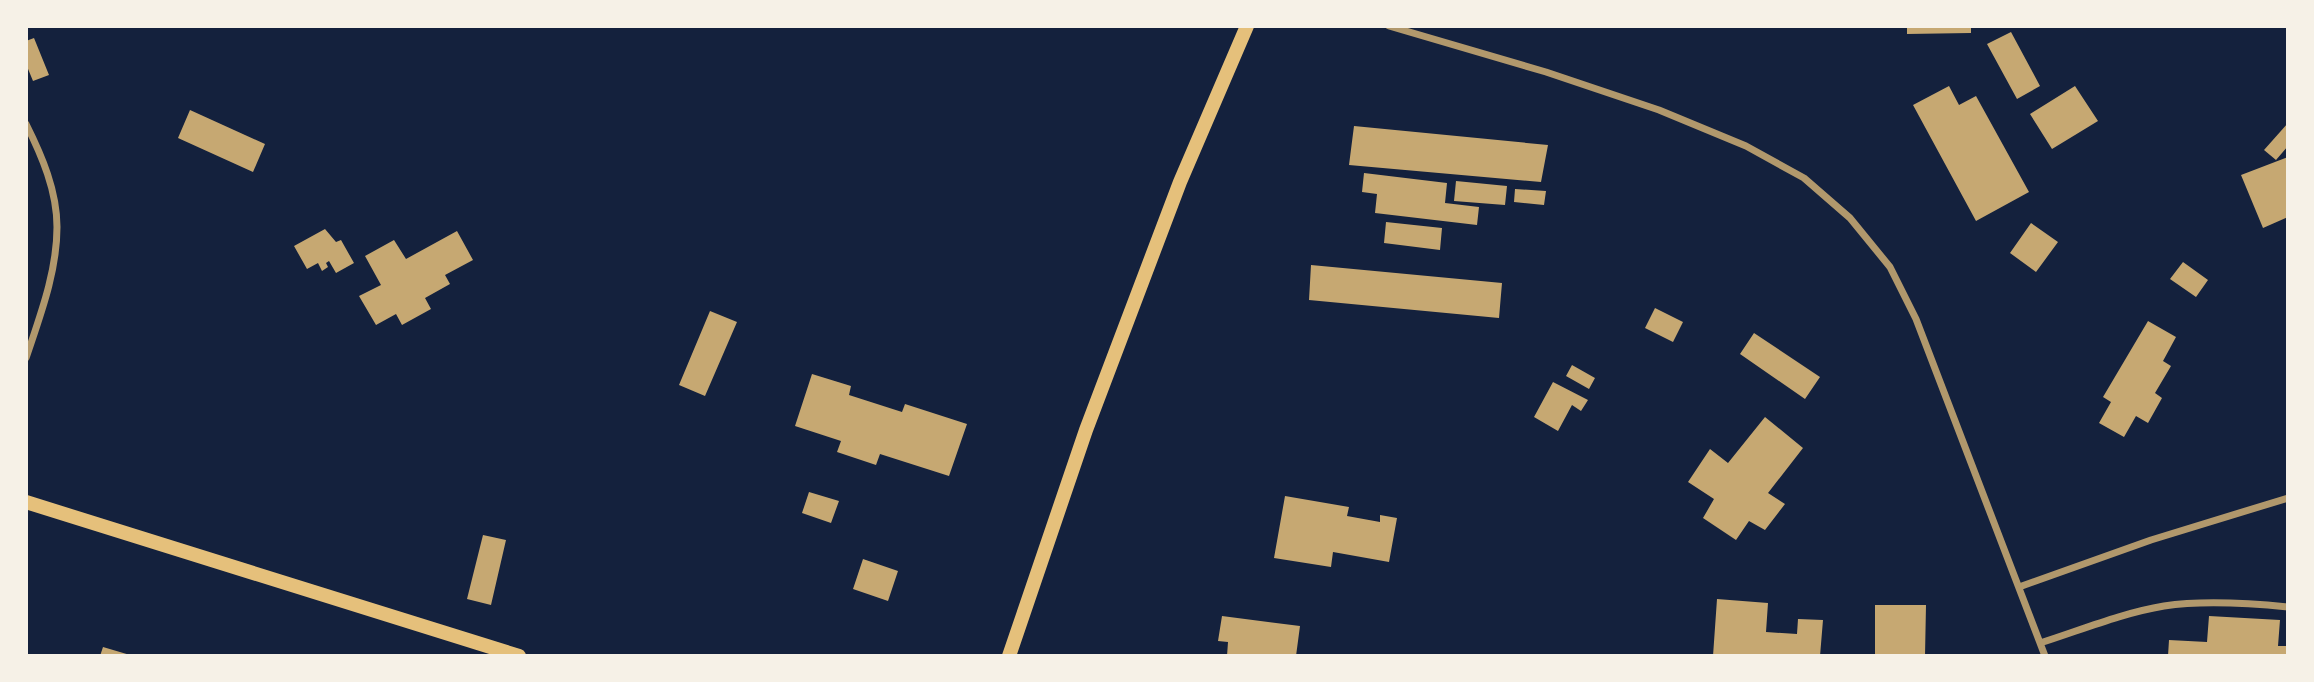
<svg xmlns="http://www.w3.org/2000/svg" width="2314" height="682" viewBox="0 0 2314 682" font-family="'Times New Roman',serif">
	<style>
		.building { fill: #c6a872 }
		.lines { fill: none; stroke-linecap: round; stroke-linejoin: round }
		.minor { stroke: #b1986c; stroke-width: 7 }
		.secondary { stroke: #e5c07b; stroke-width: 14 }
	</style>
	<rect width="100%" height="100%" fill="#14213d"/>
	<path class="building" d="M 1907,26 L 1971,26 L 1971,33 L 1907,34 Z
		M 2011,32 L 2040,86 L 2017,99 L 1987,44 Z
		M 34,38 L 49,75 L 33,81 L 26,64 L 26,41 Z
		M 1949,86 L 1959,105 L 1976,96 L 2029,192 L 1976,221 L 1913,105 Z
		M 2075,86 L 2098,121 L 2052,149 L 2030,114 Z
		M 190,110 L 265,144 L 253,172 L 178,138 Z
		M 2288,123 L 2288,146 L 2276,160 L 2264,150 Z
		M 1354,126 L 1548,145 L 1541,182 L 1349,165 Z
		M 2288,157 L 2288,217 L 2263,228 L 2241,175 Z
		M 1364,173 L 1447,183 L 1445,203 L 1479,207 L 1477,225 L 1375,213 L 1377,194 L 1362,192 Z
		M 1456,181 L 1507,186 L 1505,205 L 1454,201 Z
		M 1515,189 L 1546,191 L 1544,205 L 1514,202 Z
		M 1386,222 L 1442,228 L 1440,250 L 1384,243 Z
		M 2031,223 L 2058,242 L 2036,272 L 2010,253 Z
		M 325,229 L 336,242 L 341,240 L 354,263 L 336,273 L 329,261 L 326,263 L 328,267 L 322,271 L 318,263 L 307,269 L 294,246 Z
		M 457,231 L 473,260 L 445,275 L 450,284 L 425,298 L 431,309 L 402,325 L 396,314 L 376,325 L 359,296 L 381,285 L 365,256 L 394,240 L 406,259 Z
		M 2183,262 L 2208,280 L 2196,297 L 2170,279 Z
		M 1311,265 L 1502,283 L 1499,318 L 1309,300 Z
		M 1655,308 L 1683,322 L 1673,342 L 1645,328 Z
		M 710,311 L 737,322 L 705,396 L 679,385 Z
		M 2148,321 L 2176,337 L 2163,361 L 2171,366 L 2155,393 L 2162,398 L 2148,423 L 2136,416 L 2124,437 L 2099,423 L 2111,402 L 2103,397 Z
		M 1754,333 L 1820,377 L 1805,399 L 1740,354 Z
		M 1572,365 L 1595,378 L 1589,389 L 1566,376 Z
		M 812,374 L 851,386 L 849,395 L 902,412 L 905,404 L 967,424 L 949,476 L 880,454 L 876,465 L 837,452 L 841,441 L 795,426 Z
		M 1553,382 L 1588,400 L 1581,411 L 1572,405 L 1558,431 L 1534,417 Z
		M 1765,417 L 1803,448 L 1768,493 L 1785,504 L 1765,530 L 1749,521 L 1736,540 L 1703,518 L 1714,499 L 1688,482 L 1710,449 L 1728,463 Z
		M 809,492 L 839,501 L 831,523 L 802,513 Z
		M 1285,496 L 1349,507 L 1347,516 L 1380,522 L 1380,515 L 1397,518 L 1389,562 L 1333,552 L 1331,567 L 1274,558 Z
		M 483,535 L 506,540 L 491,605 L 467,599 Z
		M 863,559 L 898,571 L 888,601 L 853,589 Z
		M 1717,599 L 1768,603 L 1766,632 L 1797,634 L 1798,619 L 1823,620 L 1820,656 L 1713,656 Z
		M 1875,605 L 1926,605 L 1925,656 L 1875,656 Z
		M 1222,616 L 1300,626 L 1296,656 L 1227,656 L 1228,642 L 1218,641 Z
		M 2209,616 L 2280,620 L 2278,646 L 2288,646 L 2288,656 L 2168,656 L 2169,640 L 2207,642 Z
		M 103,647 L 130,655 L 130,656 L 100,656 Z"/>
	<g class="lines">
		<path class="minor" d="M 1389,26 L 1546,72 L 1659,110 L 1746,146 L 1804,178 L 1850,218 L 1890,267 L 1916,319 L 2045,656
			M 26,124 C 42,156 57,191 57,227 C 57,272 40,316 26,358
			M 2019,587 L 2151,540 L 2288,498
			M 2040,643 C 2081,630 2122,613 2164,606 C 2204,600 2248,603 2288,607"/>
		<path class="secondary" d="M 26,502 L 519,656
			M 1009,656 L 1086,430 L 1180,182 L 1247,26"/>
	</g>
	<rect width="2314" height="682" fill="none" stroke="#f6f1e7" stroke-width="56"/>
</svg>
